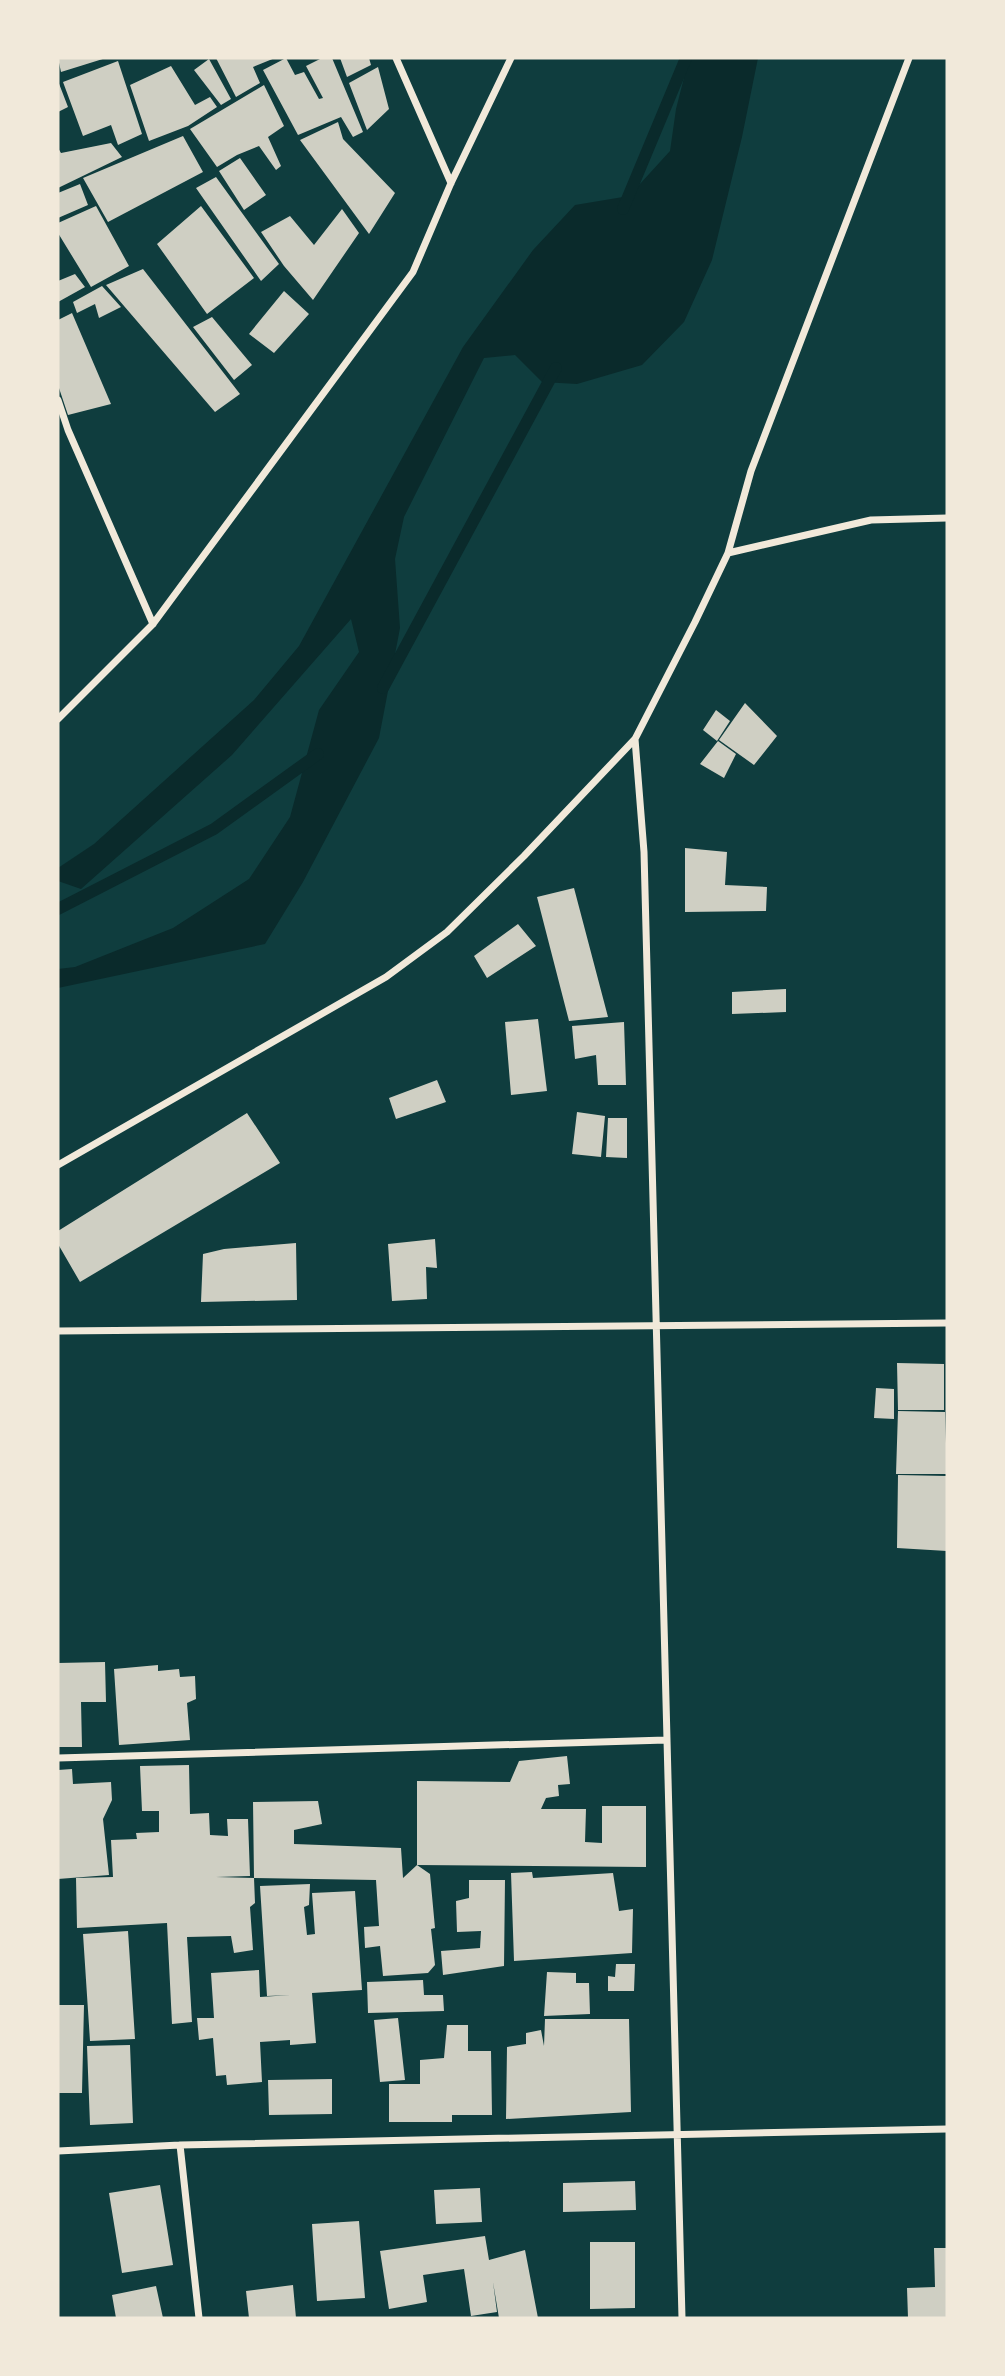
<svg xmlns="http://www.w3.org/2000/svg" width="1005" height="2376" viewBox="0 0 1005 2376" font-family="Helvetica,sans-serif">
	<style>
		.water { fill: #0a2a2b }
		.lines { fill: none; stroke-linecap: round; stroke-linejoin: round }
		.stream { stroke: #0a2a2b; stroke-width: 12 }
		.building { fill: #cfcfc3 }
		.minor { stroke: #f1e9da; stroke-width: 7 }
	</style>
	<rect width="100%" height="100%" fill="#0f3d3e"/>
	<path class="water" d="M 689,58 L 758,58 L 742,137 L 712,260 L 684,322 L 642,365 L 577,384 L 542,382 L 515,355 L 484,358 L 404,517 L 395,559 L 400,628 L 379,738 L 303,882 L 265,944 L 58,988 L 58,969 L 75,967 L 173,928 L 249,879 L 290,817 L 319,710 L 359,652 L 351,619 L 232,755 L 81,889 L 58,881 L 58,868 L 94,844 L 254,700 L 299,646 L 463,347 L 533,250 L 575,205 L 629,196 L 670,151 L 676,109 Z"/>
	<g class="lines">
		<path class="stream" d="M 623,209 L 686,58
			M 383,688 L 556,368
			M 58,909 L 214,829 L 318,754"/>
	</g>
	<path class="building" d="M 58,58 L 106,58 L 61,72 Z
		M 216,58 L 275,58 L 253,67 L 260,83 L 236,97 Z
		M 286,58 L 295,75 L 304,72 L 319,99 L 323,98 L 306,66 L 322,58 L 332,58 L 363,132 L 353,137 L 341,117 L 298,135 L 263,70 Z
		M 340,58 L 369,58 L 371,65 L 347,77 Z
		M 209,59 L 231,99 L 221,105 L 194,70 Z
		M 118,61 L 142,134 L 118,145 L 111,125 L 83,136 L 63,82 Z
		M 171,66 L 195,105 L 210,97 L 217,107 L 188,126 L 149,141 L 130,85 Z
		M 378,67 L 389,109 L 367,130 L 349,83 Z
		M 58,81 L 68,107 L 58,112 Z
		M 264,85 L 284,126 L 268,137 L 281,166 L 276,170 L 259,146 L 237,155 L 217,167 L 190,129 Z
		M 338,122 L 343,139 L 395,193 L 369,234 L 300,140 Z
		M 183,136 L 203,172 L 108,222 L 83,178 Z
		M 111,143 L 122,157 L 58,188 L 58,148 L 61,153 Z
		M 240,158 L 266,195 L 244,210 L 219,171 Z
		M 216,177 L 279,264 L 261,281 L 196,188 Z
		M 80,184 L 88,205 L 58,218 L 58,193 Z
		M 96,206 L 129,266 L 91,287 L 58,233 L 58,223 Z
		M 201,206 L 254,278 L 207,314 L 157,244 Z
		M 342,209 L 359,233 L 313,300 L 284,266 L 261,232 L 290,216 L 314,245 Z
		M 143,269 L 240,394 L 215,412 L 106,285 Z
		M 75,274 L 85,287 L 58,302 L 58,281 Z
		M 102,286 L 121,307 L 99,318 L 95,304 L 77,313 L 73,302 Z
		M 284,291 L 309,314 L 274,353 L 249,334 Z
		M 72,313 L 111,404 L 68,415 L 58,385 L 58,320 Z
		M 212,317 L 252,365 L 234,380 L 193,327 Z
		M 745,703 L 777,736 L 754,765 L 719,740 Z
		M 716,710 L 730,721 L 717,741 L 703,730 Z
		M 718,741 L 736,754 L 724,778 L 700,764 Z
		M 685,848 L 727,852 L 725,885 L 767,887 L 766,911 L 685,912 Z
		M 574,888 L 608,1017 L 569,1021 L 537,897 Z
		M 518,924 L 536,946 L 487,978 L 474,956 Z
		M 786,989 L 786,1012 L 732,1014 L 732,992 Z
		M 538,1019 L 547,1091 L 511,1095 L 505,1022 Z
		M 624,1022 L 626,1085 L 598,1085 L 596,1055 L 575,1059 L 572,1026 Z
		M 437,1080 L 446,1102 L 396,1119 L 389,1098 Z
		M 577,1112 L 605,1116 L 601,1157 L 572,1154 Z
		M 247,1113 L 280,1163 L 80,1282 L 58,1244 L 58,1231 Z
		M 608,1118 L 627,1118 L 627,1158 L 606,1157 Z
		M 435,1239 L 437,1268 L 426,1267 L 427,1299 L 392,1301 L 388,1244 Z
		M 296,1243 L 297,1300 L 201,1302 L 203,1254 L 224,1249 Z
		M 897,1363 L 944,1364 L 944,1410 L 898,1410 Z
		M 876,1388 L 894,1389 L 894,1419 L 874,1418 Z
		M 898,1411 L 945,1412 L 947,1474 L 896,1474 Z
		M 898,1475 L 947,1476 L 947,1551 L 897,1548 Z
		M 105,1662 L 106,1702 L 81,1702 L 82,1747 L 58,1747 L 58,1663 Z
		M 158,1665 L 158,1671 L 179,1669 L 180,1677 L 195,1676 L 196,1699 L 187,1703 L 190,1740 L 119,1745 L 114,1669 Z
		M 567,1756 L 570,1784 L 558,1785 L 559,1796 L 546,1798 L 541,1809 L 586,1809 L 585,1842 L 602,1843 L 602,1806 L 646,1806 L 646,1867 L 417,1865 L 417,1781 L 510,1782 L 519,1761 Z
		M 189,1765 L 190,1814 L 209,1813 L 210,1835 L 228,1836 L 227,1819 L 248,1819 L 250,1876 L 216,1877 L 254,1878 L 253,1802 L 318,1801 L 322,1824 L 294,1830 L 294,1844 L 401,1848 L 403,1878 L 417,1865 L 430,1874 L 435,1928 L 431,1929 L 435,1965 L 428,1973 L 383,1976 L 380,1946 L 365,1948 L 364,1927 L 379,1926 L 376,1880 L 254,1878 L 255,1903 L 250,1907 L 253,1950 L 234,1953 L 231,1936 L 187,1937 L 192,2022 L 172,2024 L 167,1923 L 77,1928 L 76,1878 L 113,1877 L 111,1840 L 137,1839 L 136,1833 L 159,1832 L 159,1811 L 142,1811 L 140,1766 Z
		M 72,1769 L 73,1784 L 111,1782 L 112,1800 L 103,1819 L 109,1875 L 58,1879 L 58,1770 Z
		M 532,1872 L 533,1878 L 613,1873 L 619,1911 L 633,1909 L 632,1953 L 514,1961 L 511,1873 Z
		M 469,1880 L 505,1880 L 504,1966 L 443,1975 L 441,1951 L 480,1948 L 481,1931 L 457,1932 L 456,1901 L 469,1898 Z
		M 310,1884 L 309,1905 L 304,1907 L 307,1935 L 315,1934 L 312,1893 L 355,1891 L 362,1990 L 312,1993 L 316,2043 L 290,2045 L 290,2040 L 260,2042 L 262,2082 L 227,2085 L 226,2075 L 216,2076 L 213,2038 L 199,2040 L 197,2018 L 214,2018 L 211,1973 L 259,1970 L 260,1997 L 291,1995 L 267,1996 L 260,1886 Z
		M 128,1931 L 135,2039 L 90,2041 L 83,1934 Z
		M 616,1964 L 635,1964 L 634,1991 L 608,1991 L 608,1976 L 615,1977 Z
		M 547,1972 L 576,1973 L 576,1983 L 589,1983 L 590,2014 L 544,2016 Z
		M 423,1980 L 424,1995 L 443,1995 L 444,2011 L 368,2013 L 367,1982 Z
		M 58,2005 L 84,2005 L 82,2093 L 58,2093 Z
		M 398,2018 L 405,2080 L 380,2082 L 374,2020 Z
		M 545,2019 L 629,2019 L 631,2112 L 506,2119 L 507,2047 L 526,2044 L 526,2033 L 541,2030 L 544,2046 Z
		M 447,2025 L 468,2025 L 468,2051 L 491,2051 L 492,2115 L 452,2115 L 452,2122 L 389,2122 L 389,2084 L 420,2084 L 420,2060 L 444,2058 Z
		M 130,2045 L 133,2123 L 90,2125 L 87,2046 Z
		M 332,2079 L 332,2114 L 269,2115 L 268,2080 Z
		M 635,2181 L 636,2210 L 563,2212 L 563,2183 Z
		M 160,2185 L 173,2265 L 122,2273 L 109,2193 Z
		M 480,2188 L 482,2222 L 436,2224 L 434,2190 Z
		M 359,2221 L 365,2298 L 317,2301 L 312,2224 Z
		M 485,2236 L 489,2260 L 525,2250 L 538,2318 L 499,2318 L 493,2282 L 497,2312 L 471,2316 L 464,2269 L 423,2275 L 427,2302 L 389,2309 L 380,2251 Z
		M 590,2242 L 635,2242 L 635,2308 L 590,2309 Z
		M 934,2248 L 947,2248 L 947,2318 L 908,2318 L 907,2288 L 935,2287 Z
		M 293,2285 L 296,2318 L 249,2318 L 246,2291 Z
		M 156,2286 L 163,2318 L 116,2318 L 112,2295 Z"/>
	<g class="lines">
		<path class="minor" d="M 396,58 L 451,183
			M 58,400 L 68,430 L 153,624
			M 728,553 L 871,520 L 947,518
			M 58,719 L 153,624 L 413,272 L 451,183 L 511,58
			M 635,739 L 644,852 L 682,2318
			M 58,1165 L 386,977 L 447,932 L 524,856 L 635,739 L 695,622 L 728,553 L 751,471 L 909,58
			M 58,1331 L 947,1323
			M 58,1758 L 666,1740
			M 180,2145 L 199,2318
			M 58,2151 L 180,2145 L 947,2129"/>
	</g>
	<rect width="1005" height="2376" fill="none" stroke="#f1e9da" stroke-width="119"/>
</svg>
